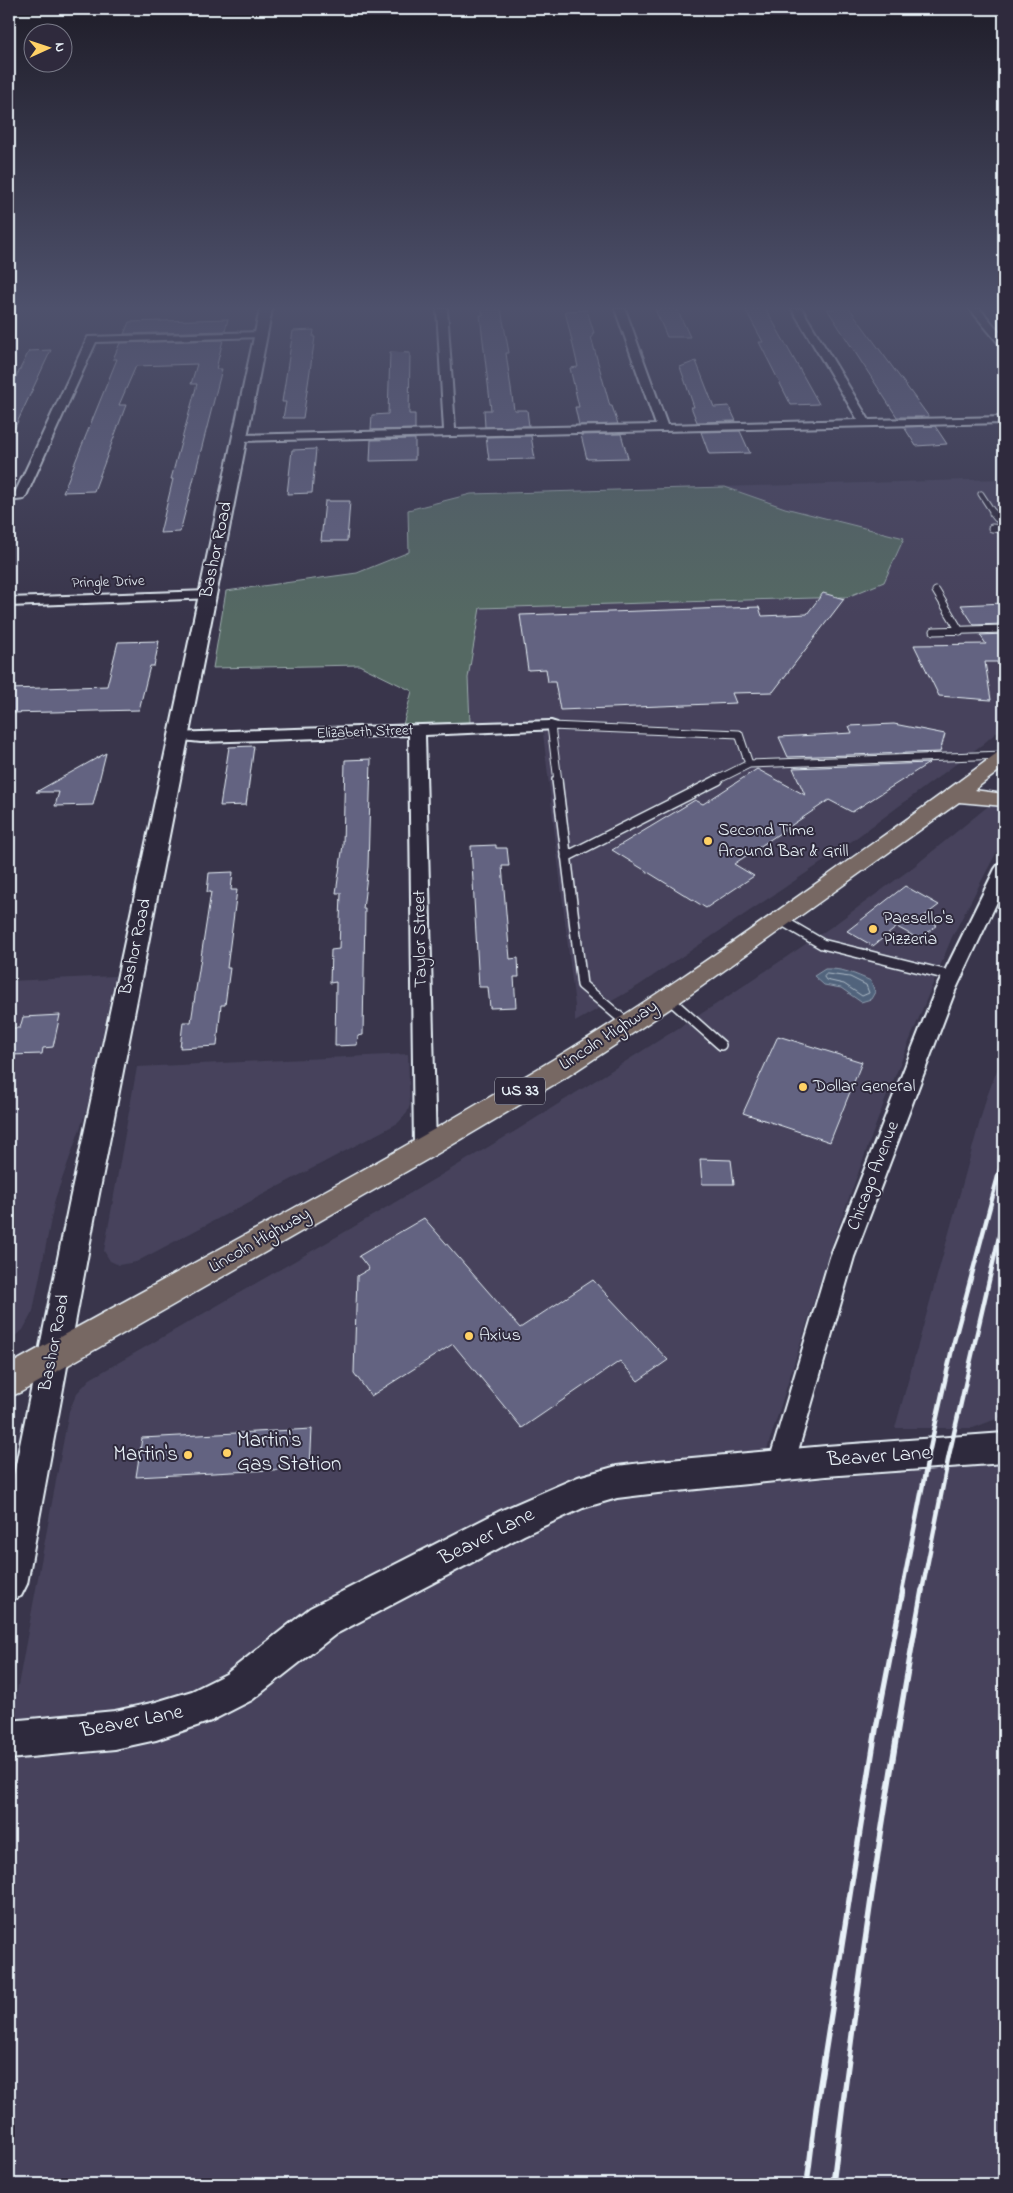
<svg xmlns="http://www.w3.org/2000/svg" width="1013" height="2193" viewBox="0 0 1013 2193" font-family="'Indie Flower',sans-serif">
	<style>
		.built { fill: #46435b }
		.green { fill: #546963; stroke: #9eadae }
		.water { fill: #51647c; stroke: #8d9cae }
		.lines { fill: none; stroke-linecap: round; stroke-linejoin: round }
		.shore { stroke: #acb9c6; stroke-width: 1 }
		.building { fill: #636381; stroke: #e8f1f8 }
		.service-far2-casing { stroke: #e8f1f8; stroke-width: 7 }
		.service-far1-casing { stroke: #e8f1f8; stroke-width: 9 }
		.service-casing { stroke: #e8f1f8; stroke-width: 12 }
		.minor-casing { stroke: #e8f1f8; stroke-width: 4 }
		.tertiary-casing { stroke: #e8f1f8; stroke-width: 4 }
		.trunk-casing { stroke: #e8f1f8; stroke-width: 3 }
		.service-far2 { stroke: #2f2a3d; stroke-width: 5 }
		.service-far1 { stroke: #2f2a3d; stroke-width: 7 }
		.service { stroke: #2f2a3d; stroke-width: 9 }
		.minor { fill: #2f2a3d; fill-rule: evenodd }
		.tertiary { fill: #2f2a3d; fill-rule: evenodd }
		.trunk { fill: #776864; fill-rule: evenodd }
		.rail-far1 { stroke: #e8f1f8; stroke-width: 4.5 }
		.rail { stroke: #e8f1f8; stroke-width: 5.5 }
		.poi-dot { fill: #ffd166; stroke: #2f2a3d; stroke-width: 2 }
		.labels { text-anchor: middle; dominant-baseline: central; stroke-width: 4; stroke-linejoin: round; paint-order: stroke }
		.far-street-label { font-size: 15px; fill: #e8f1f8; stroke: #2f2a3d }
		.shield { fill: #2f2a3d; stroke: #b0b5c0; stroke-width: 1 }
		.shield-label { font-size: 16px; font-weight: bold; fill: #e8f1f8 }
		.street-label { font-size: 18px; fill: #e8f1f8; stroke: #2f2a3d }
		.poi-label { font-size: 18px; fill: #e8f1f8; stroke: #2f2a3d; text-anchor: start }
		.near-poi-label { font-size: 21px; fill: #e8f1f8; stroke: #2f2a3d; text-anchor: start }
		.near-street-label { font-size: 21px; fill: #e8f1f8; stroke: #2f2a3d }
	</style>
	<rect width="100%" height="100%" fill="#39354b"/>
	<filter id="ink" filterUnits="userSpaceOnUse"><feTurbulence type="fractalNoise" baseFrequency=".02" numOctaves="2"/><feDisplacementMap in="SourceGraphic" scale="10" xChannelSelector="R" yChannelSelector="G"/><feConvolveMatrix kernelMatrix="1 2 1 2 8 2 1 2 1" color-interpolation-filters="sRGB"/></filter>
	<g filter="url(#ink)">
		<path class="built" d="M 1004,479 L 1004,726 L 983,744 L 833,855 L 638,986 L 575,1022 L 575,1006 L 543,733 L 470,723 L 468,678 L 480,608 L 471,494 Z
			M 994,804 L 1004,806 L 1004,838 L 952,937 L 882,1108 L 830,1250 L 756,1484 L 890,1474 L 963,1455 L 1004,1453 L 1004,2184 L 9,2184 L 9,1734 L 69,1411 L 77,1393 L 90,1379 L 350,1229 L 517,1130 L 718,1003 L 831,927 L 912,868 L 987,807 Z
			M 115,976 L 87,1109 L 55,1199 L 33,1311 L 23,1330 L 9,1340 L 9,981 Z
			M 1004,1052 L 1004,1416 L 973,1428 L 895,1428 L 986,1099 Z
			M 408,1054 L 410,1105 L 407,1113 L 398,1123 L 136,1262 L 119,1265 L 110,1261 L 104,1251 L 137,1067 Z"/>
		<path class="green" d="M 725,487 L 785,508 L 904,538 L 884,582 L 847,597 L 480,608 L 468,678 L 470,723 L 403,725 L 412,691 L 359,665 L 213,668 L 226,591 L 357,573 L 409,552 L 408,510 L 471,494 Z"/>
		<path class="water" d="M 825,969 C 842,968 855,974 871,981 L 875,992 L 871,999 L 861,1002 L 841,988 L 824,985 L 814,976 Z"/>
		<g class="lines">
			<path class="shore" d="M 827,974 L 850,977 L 866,985 L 869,993 L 862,996 L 844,984 L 826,980 L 824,977 Z"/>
		</g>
		<path class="building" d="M 482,309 L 501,309 L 509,353 L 506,353 L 514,410 L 527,410 L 529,426 L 485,427 L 484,410 L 491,410 L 480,315 L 483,315 Z
			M 655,309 L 677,309 L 690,337 L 667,337 Z
			M 745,309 L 766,309 L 819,404 L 791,405 L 759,342 L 763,342 Z
			M 827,309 L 850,309 L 929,417 L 897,417 Z
			M 587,310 L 594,333 L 592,333 L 593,337 L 591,337 L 610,406 L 612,406 L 618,424 L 579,425 L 575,407 L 579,407 L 570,368 L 578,367 L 565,311 Z
			M 228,319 L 225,331 L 124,334 L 129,322 Z
			M 314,330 L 313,337 L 315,337 L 303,418 L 283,418 L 286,402 L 282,402 L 293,331 Z
			M 223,340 L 216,369 L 222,369 L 180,532 L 160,533 L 173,479 L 171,479 L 197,384 L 191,384 L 197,364 L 136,366 L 119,405 L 126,405 L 94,491 L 63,492 L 117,359 L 113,359 L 120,343 Z
			M 51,350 L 36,382 L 9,440 L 9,391 L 29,351 Z
			M 390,352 L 410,353 L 409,414 L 415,414 L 415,429 L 371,430 L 372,415 L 388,414 Z
			M 696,361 L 714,407 L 729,406 L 736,421 L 697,422 L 691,407 L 694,407 L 680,367 Z
			M 935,426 L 947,444 L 916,446 L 904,427 Z
			M 740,431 L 750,453 L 709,454 L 701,432 Z
			M 621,434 L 628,458 L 587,459 L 581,435 Z
			M 531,436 L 535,459 L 489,460 L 486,437 Z
			M 415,439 L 415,460 L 370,461 L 371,440 Z
			M 316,449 L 312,493 L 287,494 L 292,450 Z
			M 325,501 L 350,501 L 347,541 L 321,541 Z
			M 823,593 L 844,599 L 773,692 L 732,693 L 736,703 L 560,710 L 555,682 L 548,682 L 546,669 L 528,670 L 520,615 L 759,607 L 762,616 L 807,614 Z
			M 1004,603 L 1004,624 L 974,625 L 961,605 Z
			M 1004,634 L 1004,673 L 997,662 L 985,662 L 991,700 L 939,696 L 914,645 L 986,644 L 980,635 Z
			M 159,641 L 154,666 L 150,666 L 139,710 L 9,713 L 9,689 L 107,686 L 118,642 Z
			M 894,724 L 945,734 L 940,752 L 788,757 L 779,737 L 852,733 L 849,726 Z
			M 254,746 L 246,805 L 220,806 L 229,747 Z
			M 106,753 L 93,805 L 55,806 L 59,792 L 36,792 Z
			M 371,759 L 368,867 L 363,909 L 365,909 L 363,1035 L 358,1036 L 357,1045 L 335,1046 L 336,982 L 330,983 L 331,950 L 339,949 L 341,893 L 336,893 L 343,845 L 345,760 Z
			M 929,763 L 852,812 L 829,800 L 734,864 L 754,876 L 706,908 L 612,850 L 695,800 L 703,804 L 757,769 L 805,795 L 793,768 Z
			M 496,845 L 496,848 L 507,848 L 509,866 L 502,866 L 510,959 L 518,958 L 519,977 L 514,977 L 516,1007 L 490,1008 L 488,987 L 479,987 L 471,846 Z
			M 233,872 L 231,890 L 237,890 L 227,968 L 230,968 L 225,1005 L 221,1005 L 217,1046 L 180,1048 L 183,1022 L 191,1022 L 211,892 L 207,892 L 209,873 Z
			M 905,886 L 939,905 L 923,917 L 937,925 L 919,939 L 897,927 L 873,946 L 847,931 Z
			M 60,1015 L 53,1047 L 43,1048 L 42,1054 L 9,1055 L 9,1028 L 20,1028 L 23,1017 Z
			M 778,1036 L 862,1062 L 830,1142 L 743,1113 Z
			M 700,1159 L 731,1160 L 734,1184 L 702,1184 Z
			M 424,1218 L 520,1328 L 593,1280 L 668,1360 L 638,1381 L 620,1361 L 522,1428 L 453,1344 L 371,1396 L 354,1373 L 357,1276 L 369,1269 L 359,1256 Z
			M 312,1429 L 310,1468 L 136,1477 L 142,1438 Z"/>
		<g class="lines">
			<defs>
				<path id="service-far2" d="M 981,494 L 994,514"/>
				<path id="service-far1" d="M 993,513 L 997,518 L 1004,522
					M 992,528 L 1004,529
					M 936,591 L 960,631
					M 934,631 L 1004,629
					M 558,781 L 551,726 L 739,734 L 749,764
					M 715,781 L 749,764 L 1004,755"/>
				<path id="service" d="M 557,780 L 582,985 L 628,1024
					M 566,857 L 718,780
					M 781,920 L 822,944 L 952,976
					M 668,998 L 721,1045"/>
				<path id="minor" d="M 437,309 L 447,309 L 455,429 L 656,425 L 615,309 L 625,309 L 667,425 L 858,420 L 792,309 L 802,309 L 869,420 L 1004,417 L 1004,423 L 240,441 L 234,438 L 240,435 L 444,430 Z
					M 970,309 L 980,309 L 1004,337 L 1004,346 L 1000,345 Z
					M 261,332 L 265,333 L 265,337 L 96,342 L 26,496 L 24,499 L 9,501 L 9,493 L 15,493 L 88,337 Z
					M 208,591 L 213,592 L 215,595 L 213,598 L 9,606 L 9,598 Z
					M 551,721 L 557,723 L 559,726 L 557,729 L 425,735 L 436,1147 L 433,1153 L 425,1155 L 417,1153 L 414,1147 L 409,735 L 201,742 L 173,739 L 171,736 L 173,733 L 201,732 Z
					M 1004,863 L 1004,887 L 955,991 L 854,1257 L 794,1465 L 790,1474 L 781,1477 L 772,1474 L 768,1465 L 830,1257 L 935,991 L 995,869 L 998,865 Z"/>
				<path id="tertiary" d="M 260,309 L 272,309 L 97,1204 L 27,1584 L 21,1596 L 9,1601 L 9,1499 L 69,1204 Z
					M 1004,1433 L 1004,1463 L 826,1476 L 658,1493 L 617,1498 L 583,1508 L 524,1535 L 336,1634 L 252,1700 L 211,1721 L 156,1740 L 115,1749 L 9,1759 L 9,1721 L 115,1711 L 156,1702 L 192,1691 L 226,1674 L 310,1608 L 500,1511 L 578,1477 L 617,1466 L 658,1461 L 826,1446 Z"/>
				<path id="trunk" d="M 1004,751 L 1004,767 L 974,790 L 1004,794 L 1004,806 L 959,802 L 677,1004 L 565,1078 L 435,1155 L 21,1392 L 9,1397 L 9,1365 C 187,1266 369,1170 544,1065 C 638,1009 728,946 817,883 C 877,840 938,798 997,753 Z"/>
			</defs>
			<use href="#service-far2" class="service-far2-casing"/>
			<use href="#service-far1" class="service-far1-casing"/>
			<use href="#service" class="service-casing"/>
			<use href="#minor" class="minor-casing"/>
			<use href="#tertiary" class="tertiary-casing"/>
			<use href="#trunk" class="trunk-casing"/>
			<use href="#service-far2" class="service-far2"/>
			<use href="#service-far1" class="service-far1"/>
			<use href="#service" class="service"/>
			<use href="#minor" class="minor"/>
			<use href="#tertiary" class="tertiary"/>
			<use href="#trunk" class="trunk"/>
			<path class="rail-far1" d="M 902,1591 L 929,1453 L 952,1349 L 1004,1154
				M 922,1591 L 949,1455 L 1004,1215"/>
			<path class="rail" d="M 807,2184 L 816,2110 L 876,1729 L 903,1590
				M 833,2184 C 857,1985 886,1787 922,1590"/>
		</g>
	</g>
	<linearGradient id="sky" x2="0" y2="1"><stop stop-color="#1f1d29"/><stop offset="0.5" stop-color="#4e516c"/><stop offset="1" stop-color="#4e516c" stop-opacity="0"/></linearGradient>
	<rect width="1013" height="616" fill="url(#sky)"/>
	<g class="poi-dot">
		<circle cx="708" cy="841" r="5"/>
		<circle cx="873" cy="929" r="5"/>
		<circle cx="803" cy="1087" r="5"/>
		<circle cx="469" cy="1336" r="5"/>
		<circle cx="227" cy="1453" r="5"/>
		<circle cx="188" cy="1455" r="5"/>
	</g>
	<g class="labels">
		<g class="far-street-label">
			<text transform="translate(108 582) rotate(-2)">Pringle Drive</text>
			<text transform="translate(365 732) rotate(-2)">Elizabeth Street</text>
		</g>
		<rect class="shield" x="495" y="1077.5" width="50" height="27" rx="4"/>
		<g class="shield-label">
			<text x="520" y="1091">US 33</text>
		</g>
		<g class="street-label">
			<text transform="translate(217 550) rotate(-78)">Bashor Road</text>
			<text transform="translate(421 939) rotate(-91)">Taylor Street</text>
			<text transform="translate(136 947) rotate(-78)">Bashor Road</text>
			<text transform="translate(609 1036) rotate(-33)">Lincoln Highway</text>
			<text transform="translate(874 1176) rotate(-69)">Chicago Avenue</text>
			<text transform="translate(260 1241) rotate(-30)">Lincoln Highway</text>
			<text transform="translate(55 1343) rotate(-79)">Bashor Road</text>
		</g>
		<g class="poi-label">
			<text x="718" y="831">Second Time<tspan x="718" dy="21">Around Bar &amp; Grill</tspan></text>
			<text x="883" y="919">Paesello's<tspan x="883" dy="21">Pizzeria</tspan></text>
			<text x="813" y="1087">Dollar General</text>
			<text x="479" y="1336">Axius</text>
		</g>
		<g class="near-poi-label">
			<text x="237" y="1441">Martin's<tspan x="237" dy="24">Gas Station</tspan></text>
			<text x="178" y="1455" text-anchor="end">Martin's</text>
		</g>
		<g class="near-street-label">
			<text transform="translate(879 1457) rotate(-4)">Beaver Lane</text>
			<text transform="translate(487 1537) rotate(-27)">Beaver Lane</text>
			<text transform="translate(132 1722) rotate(-11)">Beaver Lane</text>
		</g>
	</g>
	<rect width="1013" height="2193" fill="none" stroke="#2f2a3d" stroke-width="30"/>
	<rect x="15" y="15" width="983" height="2163" fill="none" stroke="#e8f1f8" stroke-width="2" filter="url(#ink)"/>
	<g transform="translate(48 48) rotate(87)"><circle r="24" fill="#2f2a3d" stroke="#797a88"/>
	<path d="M0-4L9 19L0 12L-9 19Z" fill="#ffd166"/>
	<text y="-8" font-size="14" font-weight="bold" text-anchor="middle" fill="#e8f1f8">N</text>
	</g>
</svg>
